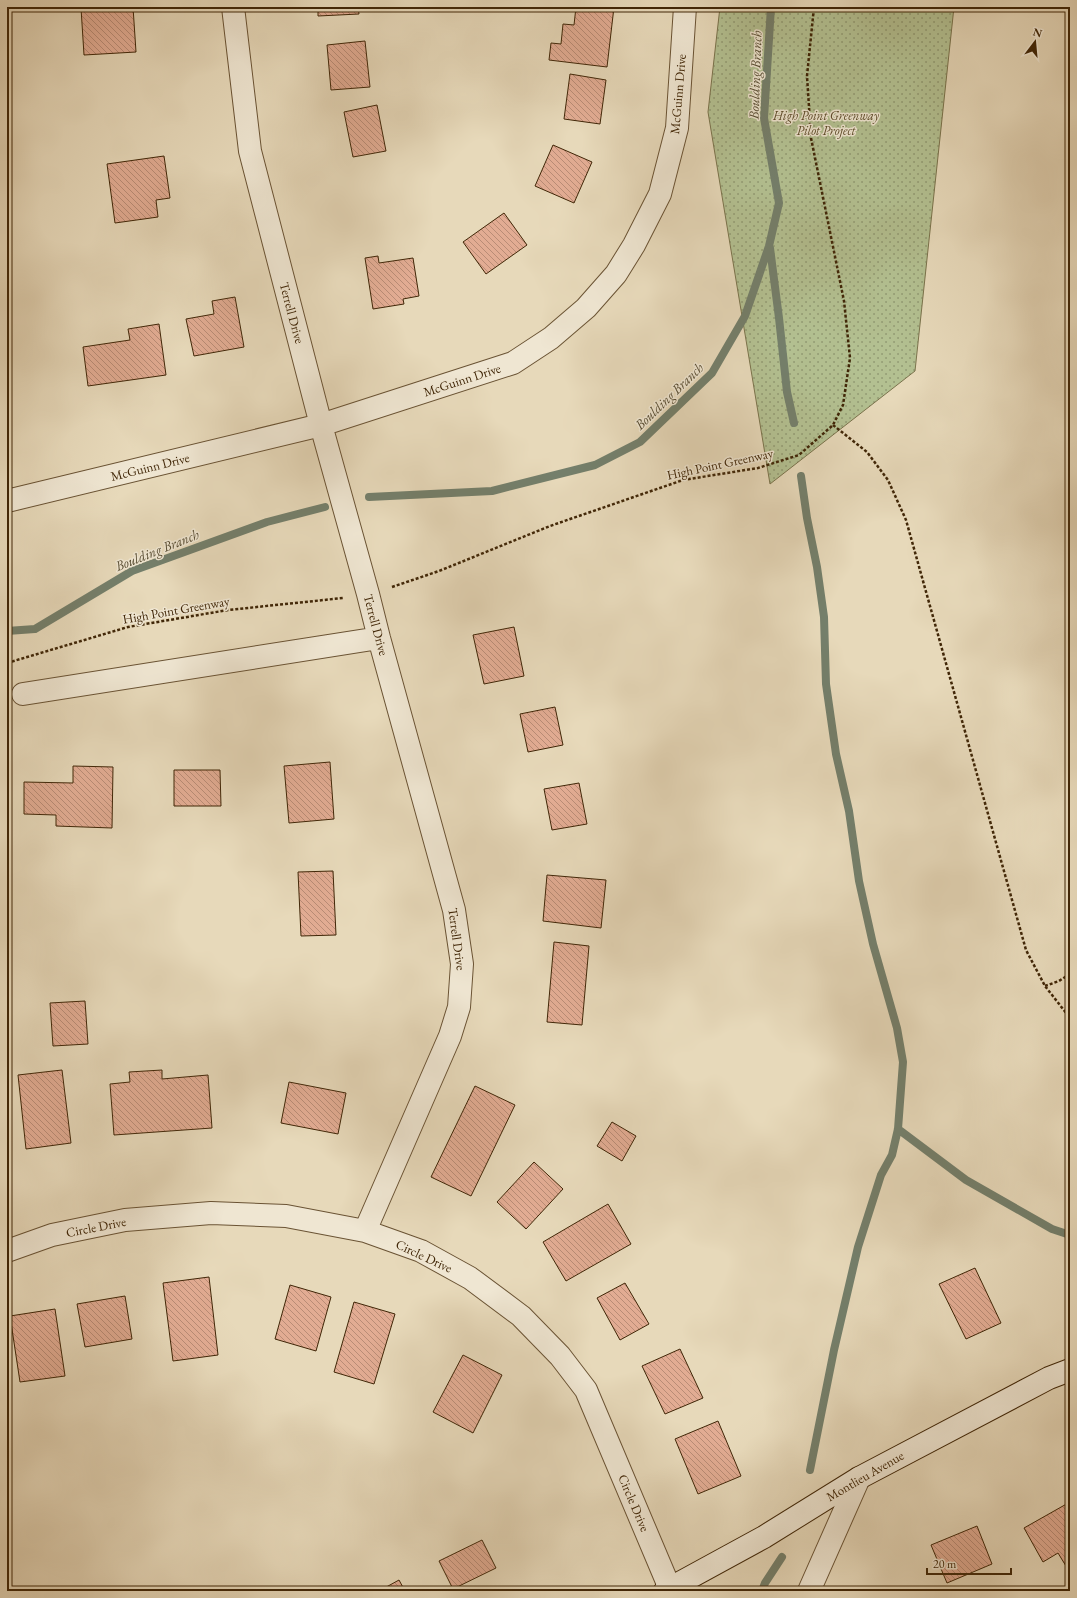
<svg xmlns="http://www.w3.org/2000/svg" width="1077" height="1598" viewBox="0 0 1077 1598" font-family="'EB Garamond',serif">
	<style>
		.park { fill: url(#park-dots); stroke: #7a734c }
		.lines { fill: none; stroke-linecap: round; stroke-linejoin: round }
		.stream { stroke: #747f6b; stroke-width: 8 }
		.building { fill: url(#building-back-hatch); stroke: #402607 }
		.street-casing { stroke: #6a5334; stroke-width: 24 }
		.secondary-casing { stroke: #402607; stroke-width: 24 }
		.path { stroke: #402607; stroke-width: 2.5; stroke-dasharray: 3 2; stroke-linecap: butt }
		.street { stroke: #efe6d2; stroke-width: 22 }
		.secondary { stroke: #efe6d2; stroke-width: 22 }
		.labels { text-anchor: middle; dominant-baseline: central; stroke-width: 3; stroke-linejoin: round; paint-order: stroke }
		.street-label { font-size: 13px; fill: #402607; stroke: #efe6d2 }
		.park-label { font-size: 13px; font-style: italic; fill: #5d4c2a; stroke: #efe6d2 }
		.water-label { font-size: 14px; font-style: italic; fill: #564b31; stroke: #efe6d2 }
	</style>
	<defs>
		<pattern id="park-dots" width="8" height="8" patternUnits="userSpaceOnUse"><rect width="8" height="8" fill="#b3c091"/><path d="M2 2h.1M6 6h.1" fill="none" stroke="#939c74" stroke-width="1.8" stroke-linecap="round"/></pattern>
		<pattern id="building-back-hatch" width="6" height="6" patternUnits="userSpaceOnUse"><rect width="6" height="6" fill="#e2ac93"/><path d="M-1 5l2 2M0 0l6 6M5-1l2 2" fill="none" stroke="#b98c76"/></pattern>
	</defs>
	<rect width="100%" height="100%" fill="#e7d9ba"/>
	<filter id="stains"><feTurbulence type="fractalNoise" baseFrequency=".005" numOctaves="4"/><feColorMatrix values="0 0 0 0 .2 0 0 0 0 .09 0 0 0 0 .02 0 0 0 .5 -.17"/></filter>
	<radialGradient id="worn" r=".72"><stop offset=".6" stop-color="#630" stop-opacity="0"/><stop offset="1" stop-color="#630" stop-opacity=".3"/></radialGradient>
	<path class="park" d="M 720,7 L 954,7 L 915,371 L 770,484 L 708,112 Z"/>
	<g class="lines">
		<path class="stream" d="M 770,248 L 779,318 L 787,392 L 794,423
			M 801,476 L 807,518 L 817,567 L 824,617 L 826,684 L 836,754 L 849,811 L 859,881 L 873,944 L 897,1028 L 903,1062 L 898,1129 L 892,1155 L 881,1175 L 858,1247 L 834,1350 L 810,1470
			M 369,497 L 492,491 L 595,465 L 640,442 L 712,373 L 745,316 L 769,246 L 779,203 L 764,118 L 771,7
			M 7,631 L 35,629 L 132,571 L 267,522 L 325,507
			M 898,1129 L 966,1180 L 1052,1229 L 1070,1235
			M 762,1591 L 765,1583 L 782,1557"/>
	</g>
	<path class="building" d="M 92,7 L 133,7 L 136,52 L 84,55 L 81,8 Z
		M 318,7 L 358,7 L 359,14 L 318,16 Z
		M 576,7 L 614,7 L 607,67 L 549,60 L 551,43 L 561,44 L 563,24 L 574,25 Z
		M 365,41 L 370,87 L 331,90 L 327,45 Z
		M 570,74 L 606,80 L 600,124 L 564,119 Z
		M 377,105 L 386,151 L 353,157 L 344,112 Z
		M 553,145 L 592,162 L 574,203 L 535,186 Z
		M 164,156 L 170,198 L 156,200 L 158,217 L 115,223 L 107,164 Z
		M 504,213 L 527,245 L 486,274 L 463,242 Z
		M 378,256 L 379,263 L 413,258 L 419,296 L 403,299 L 404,304 L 373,309 L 365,258 Z
		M 235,297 L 244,347 L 194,356 L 186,319 L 214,314 L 212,301 Z
		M 159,324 L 166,375 L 88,386 L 83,347 L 130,340 L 128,329 Z
		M 514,627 L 524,676 L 484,684 L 473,635 Z
		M 555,707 L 563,745 L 528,752 L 520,714 Z
		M 330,762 L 334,819 L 289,823 L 284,766 Z
		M 73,766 L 113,767 L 112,828 L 56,826 L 56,815 L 24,814 L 24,782 L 73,783 Z
		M 174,770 L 220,770 L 221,806 L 174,806 Z
		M 579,783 L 587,824 L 552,830 L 544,789 Z
		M 333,871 L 336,935 L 301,936 L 298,872 Z
		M 547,875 L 606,880 L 601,928 L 543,921 Z
		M 554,942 L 589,946 L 582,1025 L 547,1022 Z
		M 85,1001 L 88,1044 L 53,1046 L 50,1003 Z
		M 62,1070 L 71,1143 L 26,1149 L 18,1075 Z
		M 162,1070 L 162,1079 L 208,1075 L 212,1128 L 114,1135 L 110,1084 L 130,1082 L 129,1072 Z
		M 289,1082 L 346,1093 L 338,1134 L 281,1123 Z
		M 475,1086 L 515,1105 L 471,1196 L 431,1177 Z
		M 612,1122 L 636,1136 L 622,1161 L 597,1146 Z
		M 534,1162 L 563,1189 L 526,1229 L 497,1202 Z
		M 608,1204 L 631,1244 L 566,1281 L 543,1242 Z
		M 975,1268 L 1001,1323 L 966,1339 L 939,1284 Z
		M 209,1277 L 218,1355 L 173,1361 L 163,1283 Z
		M 625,1283 L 649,1324 L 620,1340 L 597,1298 Z
		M 290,1285 L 331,1297 L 316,1351 L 275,1339 Z
		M 125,1296 L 132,1339 L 85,1347 L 77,1304 Z
		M 354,1302 L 395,1314 L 374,1384 L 334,1372 Z
		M 55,1309 L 65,1376 L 20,1382 L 10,1316 Z
		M 680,1349 L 703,1398 L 665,1414 L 642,1366 Z
		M 463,1355 L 502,1375 L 473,1433 L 433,1412 Z
		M 718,1421 L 741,1476 L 698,1494 L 675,1439 Z
		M 1070,1502 L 1070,1570 L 1069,1571 L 1058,1553 L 1043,1562 L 1024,1528 Z
		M 977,1526 L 992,1564 L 947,1583 L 931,1545 Z
		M 482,1540 L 496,1568 L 453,1589 L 439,1561 Z
		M 399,1580 L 405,1591 L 379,1591 Z"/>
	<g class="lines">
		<defs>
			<path id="street" d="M 233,7 L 250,151 L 321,425 L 368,594 L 379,638 L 454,910 L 462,964 L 459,1007 L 450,1036 L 365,1231
				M 7,501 L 321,425 L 513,363 L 551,338 L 586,308 L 616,274 L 634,245 L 660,194 L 677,128 L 685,7
				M 23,694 L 379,638
				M 7,1251 L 52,1235 L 125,1220 L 211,1213 L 286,1216 L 365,1231 L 421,1251 L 470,1278 L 521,1316 L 560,1356 L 586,1390 L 671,1591
				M 809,1591 L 859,1478"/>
			<path id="secondary" d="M 665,1591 L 764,1537 L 859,1478 L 1049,1378 L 1070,1370"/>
		</defs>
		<use href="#street" class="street-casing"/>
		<use href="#secondary" class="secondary-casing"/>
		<path class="path" d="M 833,425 L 867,452 L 888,480 L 906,520 L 1026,950 L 1045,986 L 1070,1018
			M 392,587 L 439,571 L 550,526 L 683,480 L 758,468 L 799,455 L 833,425 L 843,405 L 850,358 L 844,301 L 811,138 L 807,76 L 814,7
			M 7,663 L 128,627 L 228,610 L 343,598
			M 1045,986 L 1059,981 L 1070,974"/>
		<use href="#street" class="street"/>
		<use href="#secondary" class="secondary"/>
	</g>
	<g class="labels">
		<g class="street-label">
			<text transform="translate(678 94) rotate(-85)">McGuinn Drive</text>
			<text transform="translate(292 313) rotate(75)">Terrell Drive</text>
			<text transform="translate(462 380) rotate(-18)">McGuinn Drive</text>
			<text transform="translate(720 464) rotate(-12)">High Point Greenway</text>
			<text transform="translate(150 467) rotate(-14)">McGuinn Drive</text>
			<text transform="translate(176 610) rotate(-10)">High Point Greenway</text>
			<text transform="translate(376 625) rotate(75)">Terrell Drive</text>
			<text transform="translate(457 939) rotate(82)">Terrell Drive</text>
			<text transform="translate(96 1227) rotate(-11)">Circle Drive</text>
			<text transform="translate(424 1256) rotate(25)">Circle Drive</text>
			<text transform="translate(865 1476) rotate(-30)">Montlieu Avenue</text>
			<text transform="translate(634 1503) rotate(67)">Circle Drive</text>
		</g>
		<g class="park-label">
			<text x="826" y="115">High Point Greenway<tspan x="826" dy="15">Pilot Project</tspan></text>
		</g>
		<g class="water-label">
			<text transform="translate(755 75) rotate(-88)">Boulding Branch</text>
			<text transform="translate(669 396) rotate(-44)">Boulding Branch</text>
			<text transform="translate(157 550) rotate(-22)">Boulding Branch</text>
		</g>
	</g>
	<rect width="1077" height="1598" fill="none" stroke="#e7d9ba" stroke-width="24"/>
	<rect x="8" y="8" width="1061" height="1582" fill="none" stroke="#402607" stroke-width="2"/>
	<rect x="12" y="12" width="1053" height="1574" fill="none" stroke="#402607"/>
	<g transform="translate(1035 42) rotate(16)" stroke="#efe6d2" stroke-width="3" paint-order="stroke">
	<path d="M0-3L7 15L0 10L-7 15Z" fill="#402607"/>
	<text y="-6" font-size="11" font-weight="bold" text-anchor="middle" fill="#402607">N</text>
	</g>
	<path d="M927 1568v6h84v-6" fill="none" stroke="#402607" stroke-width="2"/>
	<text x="933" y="1568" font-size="12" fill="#402607" stroke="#efe6d2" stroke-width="3" paint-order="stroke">20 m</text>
	<rect width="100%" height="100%" filter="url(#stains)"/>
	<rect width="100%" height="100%" fill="url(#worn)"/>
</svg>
